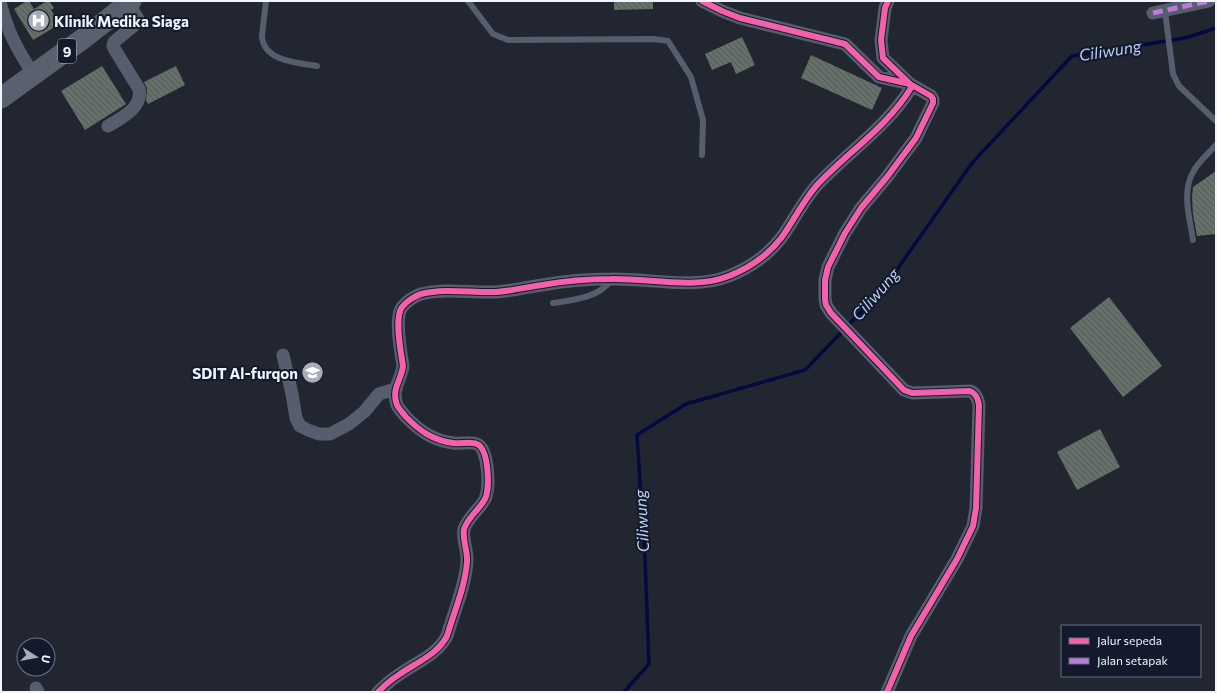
<svg xmlns="http://www.w3.org/2000/svg" width="1217" height="693" viewBox="0 0 1217 693" font-family="Commissioner,sans-serif">
	<style>
		.lines { fill: none; stroke-linecap: round; stroke-linejoin: round }
		.stream { stroke: #04093f; stroke-width: 3.5 }
		.building { fill: url(#building-back-hatch) }
		.service { stroke: #565d6c; stroke-width: 6 }
		.minor { stroke: #565d6c; stroke-width: 13 }
		.trunk { stroke: #5a606e; stroke-width: 21 }
		.quiet { stroke: #bd7bd9; stroke-width: 5; stroke-dasharray: 10 5; stroke-linecap: butt }
		.cycleway-casing { stroke: #121a2b; stroke-width: 8 }
		.cycleway { stroke: #f560ab; stroke-width: 6 }
		.labels { text-anchor: middle; dominant-baseline: central; stroke-width: 4; stroke-linejoin: round; paint-order: stroke }
		.shield { fill: #121a2b; stroke: #adb3bf; stroke-width: 1 }
		.shield-label { font-size: 14px; font-weight: bold; fill: #f0f5ff }
		.poi-label { font-size: 15px; font-weight: bold; fill: #f0f5ff; stroke: #121a2b; text-anchor: start }
		.water-label { font-size: 16px; font-style: italic; fill: #bed0f5; stroke: #121a2b }
	</style>
	<defs>
		<pattern id="building-back-hatch" width="6" height="6" patternUnits="userSpaceOnUse"><rect width="6" height="6" fill="#657168"/><path d="M-1 5l2 2M0 0l6 6M5-1l2 2" fill="none" stroke="#545a57"/></pattern>
	</defs>
	<rect width="100%" height="100%" fill="#212630"/>
	<g class="lines">
		<path class="stream" d="M 624,692 L 649,664 L 645,558 L 637,435 L 686,404 L 805,370 L 884,288 L 972,163 L 1072,56 L 1185,38 L 1216,28"/>
	</g>
	<path class="building" d="M 27,1 L 29,1 L 34,9 L 47,1 L 49,1 L 54,8 L 51,10 L 60,24 L 33,40 L 14,9 Z
		M 614,1 L 653,1 L 653,9 L 614,10 Z
		M 742,37 L 755,65 L 736,74 L 731,62 L 712,70 L 705,54 Z
		M 811,55 L 882,88 L 872,110 L 801,78 Z
		M 102,66 L 126,104 L 85,130 L 61,91 Z
		M 176,66 L 185,85 L 148,104 L 146,100 L 147,89 L 144,82 Z
		M 1216,171 L 1216,234 L 1197,236 L 1193,214 L 1192,197 L 1193,187 Z
		M 1109,297 L 1162,366 L 1123,397 L 1070,328 Z
		M 1100,429 L 1120,467 L 1077,490 L 1057,452 Z"/>
	<g class="lines">
		<path class="service" d="M 266,1 L 262,35 C 262,61 298,63 317,66
			M 468,1 L 493,34 L 508,40 L 653,39 L 668,41 L 691,77 L 703,120 L 702,155
			M 1165,11 L 1173,74 L 1179,86 L 1216,121
			M 1193,240 C 1190,219 1182,194 1192,174 C 1197,163 1208,154 1216,145
			M 553,303 C 573,300 599,298 611,280"/>
		<path class="minor" d="M 1,5 C 8,33 18,51 34,75
			M 1153,13 L 1209,1
			M 108,126 C 121,118 143,108 139,89 L 115,50 L 113,46 L 114,42 L 138,22 L 138,19 L 128,3
			M 283,355 L 292,394 L 296,418 L 300,426 L 308,430 L 319,434 L 330,434 L 349,424 L 364,412 L 379,394 L 395,389
			M 36,688 L 38,692
			M 378,692 C 385,685 392,679 400,674 C 417,662 437,655 447,636 C 454,612 465,587 467,562 C 468,551 462,540 464,529 C 468,517 479,510 485,499 C 490,489 489,449 477,444 C 470,441 461,444 453,443 C 432,440 420,431 406,417 C 403,413 399,409 397,405 C 391,389 401,381 403,366 C 401,353 394,318 402,307 C 406,302 414,296 421,294 C 446,288 471,293 496,292 C 512,291 527,287 542,285 C 564,281 589,279 611,279 C 649,278 694,290 729,276 C 749,268 769,254 782,237 C 794,220 803,201 817,185 C 848,152 887,127 911,88 L 910,84 L 879,77 L 845,44 L 740,18 L 722,11 L 702,1
			M 887,692 L 911,636 L 957,559 L 973,526 L 976,508 L 979,405 C 978,399 976,393 970,391 L 912,393 L 904,390 L 831,313 L 826,305 L 825,299 L 825,280 L 828,267 L 845,233 L 861,208 L 887,177 L 916,138 L 933,103 L 933,99 L 931,96 L 910,84 L 883,58 L 881,40 L 885,8 L 888,1"/>
		<path class="trunk" d="M 1,98 L 84,38 L 131,1"/>
		<path class="quiet" d="M 1153,13 L 1209,1"/>
		<defs>
			<path id="cycleway" d="M 378,692 C 385,685 392,679 400,674 C 417,662 437,655 447,636 C 454,612 465,587 467,562 C 468,551 462,540 464,529 C 468,517 479,510 485,499 C 490,489 489,449 477,444 C 470,441 461,444 453,443 C 432,440 420,431 406,417 C 403,413 399,409 397,405 C 391,389 401,381 403,366 C 401,353 394,318 402,307 C 406,302 414,296 421,294 C 446,288 471,293 496,292 C 512,291 527,287 542,285 C 564,281 589,279 611,279 C 649,278 694,290 729,276 C 749,268 769,254 782,237 C 794,220 803,201 817,185 C 848,152 887,127 911,88 L 910,84 L 879,77 L 845,44 L 740,18 L 722,11 L 702,1
				M 887,692 L 911,636 L 957,559 L 973,526 L 976,508 L 979,405 C 978,399 976,393 970,391 L 912,393 L 904,390 L 831,313 L 826,305 L 825,299 L 825,280 L 828,267 L 845,233 L 861,208 L 887,177 L 916,138 L 933,103 L 933,99 L 931,96 L 910,84 L 883,58 L 881,40 L 885,8 L 888,1"/>
		</defs>
		<use href="#cycleway" class="cycleway-casing"/>
		<use href="#cycleway" class="cycleway"/>
	</g>
	<defs>
		<symbol id="hospital-disc" viewBox="-11 -11 22 22"><circle r="9.5" fill="#a8adb7" stroke="#121a2b"/><path d="M-5-5h3v3.5h4V-5h3V5h-3V1.5h-4V5h-3Z" fill="#fff"/></symbol>
		<symbol id="school-disc" viewBox="-11 -11 22 22"><circle r="9.5" fill="#a8adb7" stroke="#121a2b"/><path d="M0-5L7-2L0 1L-7-2ZM-4 1L0 2.5L4 1V4Q0 6-4 4Z" fill="#fff"/></symbol>
	</defs>
	<g fill-rule="evenodd">
		<use href="#hospital-disc" x="26" y="8" width="25" height="25"/>
		<use href="#school-disc" x="300" y="360" width="25" height="25"/>
	</g>
	<g class="labels">
		<rect class="shield" x="58" y="39" width="18" height="24" rx="3"/>
		<g class="shield-label">
			<text x="67" y="51">9</text>
		</g>
		<g class="poi-label">
			<text x="54" y="21">Klinik Medika Siaga</text>
			<text x="298" y="373" text-anchor="end">SDIT Al-furqon</text>
		</g>
		<g class="water-label">
			<text transform="translate(1110 50) rotate(-9)">Ciliwung</text>
			<text transform="translate(875 294) rotate(-49)">Ciliwung</text>
			<text transform="translate(641 521) rotate(-93)">Ciliwung</text>
		</g>
	</g>
	<rect width="1217" height="693" fill="none" stroke="#f0f5ff" stroke-width="4"/>
	<rect x="1061" y="625" width="140" height="52" fill="#121a2b" stroke="#6b7280"/>
	<rect x="1069" y="638" width="20" height="6" fill="#f560ab" stroke="#6b7280"/>
	<text x="1097" y="645" font-size="12" fill="#f0f5ff">Jalur sepeda</text>
	<rect x="1069" y="658" width="20" height="6" fill="#bd7bd9" stroke="#6b7280"/>
	<text x="1097" y="665" font-size="12" fill="#f0f5ff">Jalan setapak</text>
	<g transform="translate(36 657) rotate(101)"><circle r="19" fill="#121a2b" stroke="#6b7280"/>
	<path d="M0-3L7 15L0 10L-7 15Z" fill="#a8adb7"/>
	<text y="-6" font-size="11" font-weight="bold" text-anchor="middle" fill="#f0f5ff">U</text>
	</g>
</svg>
